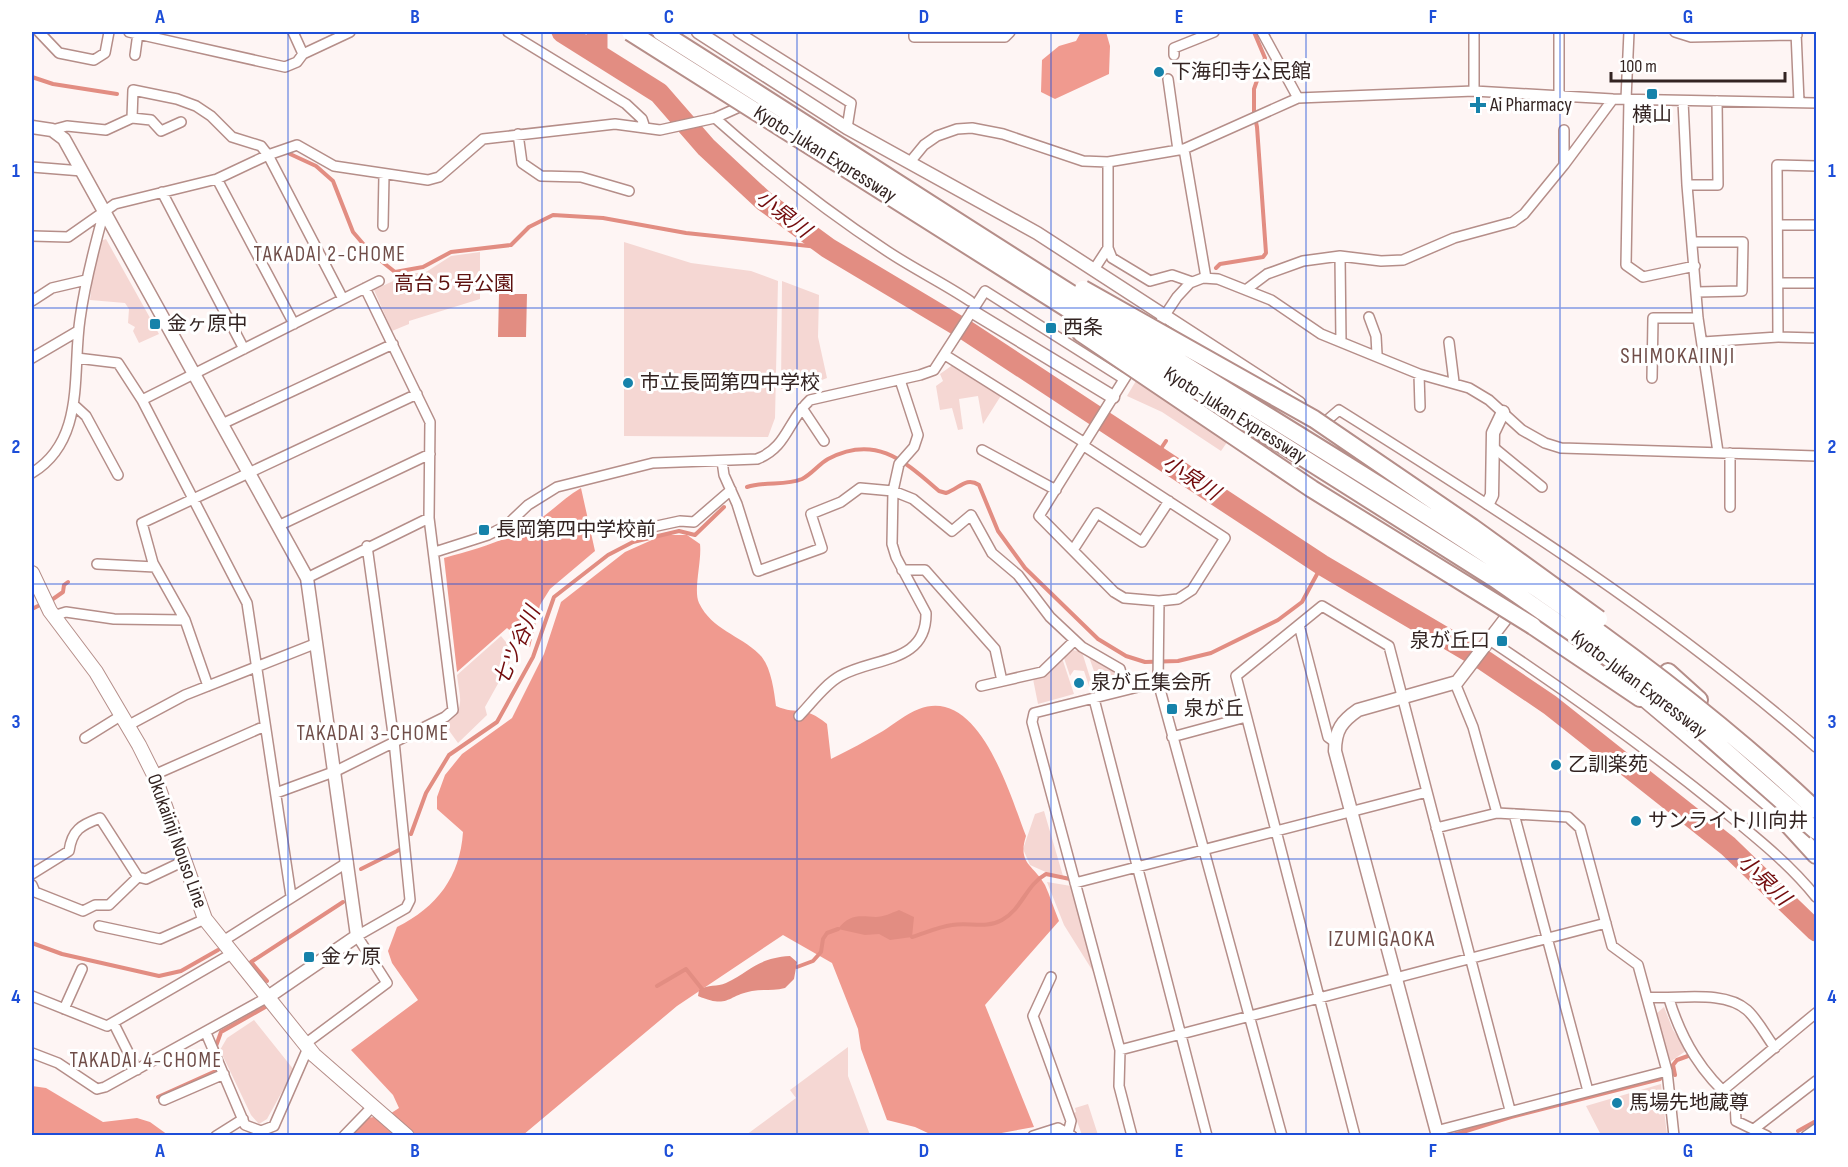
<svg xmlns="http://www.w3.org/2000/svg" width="1848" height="1167" viewBox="0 0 1848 1167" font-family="'Sofia Sans Condensed','Noto Sans JP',sans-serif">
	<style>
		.green { fill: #f5d7d3 }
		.forest { fill: #f09a8f }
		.water { fill: #e28d82 }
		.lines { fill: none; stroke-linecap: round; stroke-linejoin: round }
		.stream { stroke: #e28d82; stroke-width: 4 }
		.river { stroke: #e28d82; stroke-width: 21 }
		.minor-casing { stroke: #b58e89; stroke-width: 12 }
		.tertiary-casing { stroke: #b58e89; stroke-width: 15 }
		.secondary-casing { stroke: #b58e89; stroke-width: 16 }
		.motorway-casing { stroke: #b58e89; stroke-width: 20 }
		.minor { stroke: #fff; stroke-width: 9 }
		.tertiary { stroke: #fff; stroke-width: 12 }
		.secondary { stroke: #fff; stroke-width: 14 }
		.motorway { stroke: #fff; stroke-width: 16 }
		.motorway-bridge-casing { stroke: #b58e89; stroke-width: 20; stroke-linecap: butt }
		.motorway-bridge { stroke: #fff; stroke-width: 16 }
		.grid { fill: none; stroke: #1d4ed8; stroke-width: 1.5; stroke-opacity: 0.55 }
		.poi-dot { fill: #1682aa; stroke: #fff; stroke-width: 2 }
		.labels { text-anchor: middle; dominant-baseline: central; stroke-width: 6; stroke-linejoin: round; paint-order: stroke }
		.poi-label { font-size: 20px; fill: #332422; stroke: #fff; text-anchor: start }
		.street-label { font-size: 20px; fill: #332422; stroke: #fff }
		.park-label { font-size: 20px; fill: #5d110f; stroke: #fff }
		.water-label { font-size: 21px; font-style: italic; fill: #730c0d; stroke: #fff }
		.neighbourhood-label { font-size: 21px; letter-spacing: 1.5px; fill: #6f4d48; stroke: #fff }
		.quarter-label { font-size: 22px; letter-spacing: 1.5px; fill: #6f4d48; stroke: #fff }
		.neatline { fill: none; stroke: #1d4ed8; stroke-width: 2 }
		.grid-label { font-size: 20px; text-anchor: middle; font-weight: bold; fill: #1d4ed8 }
	</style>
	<rect width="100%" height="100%" fill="#fef5f4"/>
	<path class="green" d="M 106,239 L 159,334 L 139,343 L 133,331 L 135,327 L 128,323 L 129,309 L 125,303 L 90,300 L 97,242 Z
		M 624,242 L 691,263 L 751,271 L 778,281 L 775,418 L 768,437 L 624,436 Z
		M 480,252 L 480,299 L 409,321 L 409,324 L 392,331 L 374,290 L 408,274 L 426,272 L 451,256 Z
		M 782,281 L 819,295 L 818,337 L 827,378 L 801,388 L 781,389 Z
		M 1182,329 L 1263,390 L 1221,451 L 1162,412 L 1127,396 L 1162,337 Z
		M 954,364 L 1002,394 L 983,424 L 978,396 L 959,399 L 963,429 L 958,430 L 952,408 L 940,410 L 936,386 L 943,381 L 940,374 Z
		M 501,636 L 515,653 L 485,707 L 487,715 L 458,743 L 445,725 C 466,708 460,700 457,675 Z
		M 1073,650 L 1082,652 L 1092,684 L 1089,686 L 1084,671 L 1074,670 L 1070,676 L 1064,658 Z
		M 1089,657 L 1114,670 L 1119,683 L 1095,689 L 1092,676 L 1095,674 Z
		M 1062,658 L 1074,694 L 1038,704 L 1033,679 L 1044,675 Z
		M 1044,811 L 1063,876 L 1059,878 L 1030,865 L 1023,849 L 1035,814 Z
		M 1047,882 L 1071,886 L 1094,973 L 1064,925 Z
		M 1664,1007 L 1673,1030 L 1687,1050 L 1670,1062 L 1656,1014 Z
		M 254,1020 L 294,1070 L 267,1119 L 259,1124 L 251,1115 L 220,1050 L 227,1038 Z
		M 848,1047 L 848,1076 L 870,1135 L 746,1135 L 796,1098 L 790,1090 Z
		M 1661,1084 L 1667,1135 L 1601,1135 L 1586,1106 Z
		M 1088,1104 L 1098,1135 L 1082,1135 L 1074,1113 L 1076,1112 L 1075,1108 Z"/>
	<path class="forest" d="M 1081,32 L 1106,32 L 1110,46 L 1109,74 L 1055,99 L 1041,92 L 1042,60 L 1059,46 L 1076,41 Z
		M 581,488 L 595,551 L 550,589 L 540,605 L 530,647 L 507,628 L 457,672 L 444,558 C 477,549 508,540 536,522 C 552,511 564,498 581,488 Z
		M 663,535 L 687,535 L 700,544 C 702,561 693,590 699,603 C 712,630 740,635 759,654 C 771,665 774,691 776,706 C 799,716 803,704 827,724 L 831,759 C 849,750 866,741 883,731 C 894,724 906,714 919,709 C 980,686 1010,796 1026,836 C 1017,864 1034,865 1045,885 C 1050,896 1054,909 1059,921 L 985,1005 L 1034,1127 L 996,1134 L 930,1134 L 915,1127 L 887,1120 L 861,1049 L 858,1029 L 832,963 L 783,935 L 677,1006 L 523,1135 L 350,1136 L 367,1118 L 374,1117 L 379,1121 L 399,1108 L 393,1095 L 351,1050 L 418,1000 L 392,963 L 388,951 L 397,927 C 437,907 460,877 463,832 L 437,809 L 437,797 L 445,775 L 462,754 L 512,718 L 544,654 L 561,602 L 625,552 Z
		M 32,1086 L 46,1088 L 103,1122 L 137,1118 L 150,1122 L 168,1135 L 32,1135 Z"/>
	<path class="water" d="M 499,294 L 527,294 L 526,337 L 498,337 Z
		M 899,910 L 914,917 L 912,937 L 890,940 L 879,934 L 865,935 L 838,929 C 850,914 858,916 876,917 C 883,917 892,913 899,910 Z
		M 790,956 L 797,962 L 794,979 L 785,988 C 774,991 763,989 752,991 C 726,996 729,1009 698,996 L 699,990 C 708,984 717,987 726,983 C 752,970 758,958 790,956 Z"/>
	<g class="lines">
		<path class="stream" d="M 32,77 L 53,84 L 117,94
			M 290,154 L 316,166 L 333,181 L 353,232 L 371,253 L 395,272 L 423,267 L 451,252 L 511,245 L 529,227 L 553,215 L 603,218 L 686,233 L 828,248
			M 1216,268 L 1220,264 L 1263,257 L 1266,253 L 1257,127 L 1254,113 L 1254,89 L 1265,58 L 1254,32
			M 1156,456 L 1166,441
			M 747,487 C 765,481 786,486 802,479 C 812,474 819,464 828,459 C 876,434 904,461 939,491 L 946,493 C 959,489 966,476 979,485 L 998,531 L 1025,568 L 1098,639 L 1126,656 L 1145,662 L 1178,661 L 1211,653 L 1278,620 L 1302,602 L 1322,565
			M 53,599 L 63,592 L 64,585 L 68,582
			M 32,609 L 38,606
			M 411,834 L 426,793 L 449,755 L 497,722 L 533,657 L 554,597 L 608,555 L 633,542 L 679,531 L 695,535 L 724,507
			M 361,869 L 399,850
			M 912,937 C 925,933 938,927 952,925 C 969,922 986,929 1002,920 C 1022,909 1026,885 1046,874 L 1070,879
			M 32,943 L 62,954 L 159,976 L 181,971 L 218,950
			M 797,967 L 813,961 L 821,952 L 823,939 L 827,933 L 838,929
			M 267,981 L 251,962 L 343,902
			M 657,986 L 686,969 L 702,989
			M 217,1049 L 216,1046 L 221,1032 L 267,1006
			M 1675,1075 L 1673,1065 L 1677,1060 L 1688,1056
			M 158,1097 L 218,1070
			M 1798,1131 L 1816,1121
			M 1450,1136 L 1511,1117 L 1660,1079"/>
		<path class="river" d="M 562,32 L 659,93 L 706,147 L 764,201 L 828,248 L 967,331 L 1322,565 L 1485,661 L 1550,705 L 1728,846 L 1816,931
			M 597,32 L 597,54"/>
		<defs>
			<path id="minor" d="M 39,32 L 59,53 L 94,60 L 105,53 L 109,32
				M 129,32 L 285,67 L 297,62 L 303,54 L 293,32
				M 508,32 L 626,104 L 642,119 L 645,128
				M 738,32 L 851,103 L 847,128
				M 914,32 L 914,37 L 1005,37 L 1010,32
				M 1262,32 L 1298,98
				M 1474,32 L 1474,91
				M 1675,32 L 1691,37 L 1797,35
				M 1796,32 L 1799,102
				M 303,54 L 350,32
				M 135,55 L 138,33
				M 1174,55 L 1174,48 L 1214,32
				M 1168,79 L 1178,150
				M 1559,95 L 1559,32
				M 1626,99 L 1629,32
				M 1629,99 L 1626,265 L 1643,277 L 1695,266
				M 1683,101 L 1687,185 L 1698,318 L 1718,452
				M 132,118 L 133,90 L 177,99 L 196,106 L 211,116 L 232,137 L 261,146 L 268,155 L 343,299
				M 715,118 C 769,166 826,211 887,251 C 914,269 943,283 970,301
				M 52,130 L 67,126 L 106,130 L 132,118 L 151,120 L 161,131 L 181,122
				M 518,134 L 522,163 L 541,176 L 581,177 L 629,191
				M 1184,149 L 1206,278
				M 910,162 L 924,145 L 937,136 L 957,129 L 972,128 L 1003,134 L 1083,161 L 1108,162 L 1184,149 L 1298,98 L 1474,91 L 1613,99 L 1816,103
				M 1564,165 L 1564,130
				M 1816,166 L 1777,165 L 1778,337 L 1816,338
				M 32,167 L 82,171
				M 217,179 L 294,324
				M 1687,185 L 1718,185 L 1717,101
				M 162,192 L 244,349
				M 1778,225 L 1816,225
				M 383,226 L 384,175
				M 32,236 L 68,237 L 115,204 L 217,179 L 268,155 L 297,145 L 334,166 L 428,180 L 439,177 L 483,139 L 615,124 L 660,130 L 715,118 L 746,104
				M 1692,242 L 1743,242 L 1742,291 L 1697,292
				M 1108,248 L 1112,258 L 1150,281 L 1172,275 L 1192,282
				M 1340,256 L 1341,342
				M 1095,268 L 1108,248 L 1108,162
				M 1778,283 L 1816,283
				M 1247,289 L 1267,274 L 1303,261 L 1340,256 L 1381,261 L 1403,260 L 1454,238 L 1513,222 L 1524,214 L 1564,165 L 1613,99
				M 32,301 L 52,288 L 86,280
				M 1369,317 L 1376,336 L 1377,354
				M 1153,333 L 1177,297 L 1190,283 L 1203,278 L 1218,279 L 1271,300 L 1321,334 L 1419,374 L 1469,388 L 1489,400 L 1522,430 L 1545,443 L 1561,448 L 1816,456
				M 1449,342 L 1454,382
				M 1703,342 L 1778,337
				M 945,355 L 1085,443
				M 32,358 L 78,331
				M 77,358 L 118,363 L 142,400 L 247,603 L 291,896
				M 1133,365 L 1039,516 L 1114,592 L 1124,598 L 1159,601 L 1158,682 L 1282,1136
				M 1419,374 L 1420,407
				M 1652,378 L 1653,318 L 1698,318
				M 142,400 L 379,281
				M 74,405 L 86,416 L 118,475
				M 802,408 L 824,441
				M 1325,422 L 1339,410 C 1505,514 1668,618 1816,747
				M 222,424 L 393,344
				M 1084,446 L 1225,538 L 1192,590 L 1178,599 L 1159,601
				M 1493,447 L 1542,487
				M 982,450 L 1056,490
				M 722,461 L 724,475 L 737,504 L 758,571 L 822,548 L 811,514 L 841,502 L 860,488 L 893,491 L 913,499 L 952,531 L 971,515 L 992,553 L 1018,575 L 1050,617 L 1082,647 L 1120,669 L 1125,689
				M 32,473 C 86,440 72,373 80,319 C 85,282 94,248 104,212
				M 1730,507 L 1730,453
				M 278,526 L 430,454
				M 643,529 L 680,521 L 694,522 L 731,490
				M 1073,550 L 1097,513 L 1142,542 L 1169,501
				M 435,552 L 488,535 L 506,526 L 528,505 L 557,487 L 653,463 L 757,459 C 787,448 788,420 810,400 L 920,375 L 934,370 L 985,291 L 1124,379
				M 97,564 L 155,567
				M 902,570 L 925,570 L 995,649 L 1002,681
				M 307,578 L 429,518
				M 53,616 L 66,612 L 114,619 L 185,620
				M 1299,625 L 1328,737 L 1335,742
				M 1491,641 C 1569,693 1646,748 1719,807 C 1753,835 1789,863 1816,897
				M 1455,683 L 1473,727 L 1497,813
				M 208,686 L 185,620 L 153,563 L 142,523 L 417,394
				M 981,686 L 1042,672 L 1074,641
				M 1094,699 L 1207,1136
				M 799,716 C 812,703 824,685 840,676 C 873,657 927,664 926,613 L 896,557 L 892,544 L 893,491 L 899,464 L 914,447 L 918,435 L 900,380
				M 129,725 L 185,695 L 317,643
				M 1172,737 L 1246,717
				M 85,738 L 122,715
				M 154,775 L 265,726
				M 276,793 L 336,771 L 445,717 L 453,710 L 429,518 L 430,422 L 365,288
				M 1514,814 L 1588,1091
				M 1436,828 L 1497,813 L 1568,817 L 1580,828 L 1612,946 L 1638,965 L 1667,1071 L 1674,1136
				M 32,874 L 69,851 C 72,830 81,825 100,818 L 138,877
				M 1075,883 L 1427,792
				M 32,885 L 35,892 L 83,911 L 95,905 L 109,905 L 138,877 L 146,879 L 184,861
				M 99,926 L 160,939 L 205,919
				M 223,941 L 348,862
				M 1051,977 L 1033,1016 L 1071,1121 L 1068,1133
				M 32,996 L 107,1026 L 233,953
				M 1647,997 C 1676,1000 1723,989 1747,1010 C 1758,1020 1766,1036 1775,1048
				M 1669,999 C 1682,1041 1702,1074 1735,1102 L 1736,1121 L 1767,1136
				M 64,1009 L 82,969
				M 114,1024 L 137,1070
				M 206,1033 L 245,1125 L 261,1131 L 274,1126 L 308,1048
				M 305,1044 L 387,983 L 357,936 L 406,908 L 410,900 L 394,741 L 367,546
				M 1120,1050 L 1606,923
				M 32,1053 L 58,1063 L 97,1089 L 105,1087 L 268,997
				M 1722,1091 L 1816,1013
				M 164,1100 L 224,1074
				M 1754,1129 L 1816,1081
				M 1436,1131 L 1667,1071
				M 216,1136 L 243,1119
				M 344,1136 L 374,1105
				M 1033,1136 L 1058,1128 L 1072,1136
				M 1132,1136 L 1119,1086 L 1120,1050 L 1032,722 L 1034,713 L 1158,682
				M 1355,1136 L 1236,676 L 1322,606 L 1389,646 L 1510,1110
				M 1806,1136 L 1816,1129"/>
			<path id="tertiary" d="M 698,32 L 847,128 L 1037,233 L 1299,403
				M 32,127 L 52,130 L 64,139 L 307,578 L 357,936 L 268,997
				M 973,312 L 1113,397
				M 1488,503 L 1492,495 L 1493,433 L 1503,412
				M 1635,693 L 1780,815
				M 1438,1136 L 1335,751 C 1335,730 1342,721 1358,710 L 1457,682 L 1526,592"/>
			<path id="secondary" d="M 32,573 L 50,611 L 96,672 L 139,745 L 154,775 L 205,919 L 314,1055 L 407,1136"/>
			<path id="motorway" d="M 1533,626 L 1640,698
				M 1668,672 L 1699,700
				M 1775,810 L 1816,855"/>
		</defs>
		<use href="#minor" class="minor-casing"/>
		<use href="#tertiary" class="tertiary-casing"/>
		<use href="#secondary" class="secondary-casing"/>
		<use href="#motorway" class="motorway-casing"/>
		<use href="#minor" class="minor"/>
		<use href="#tertiary" class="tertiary"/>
		<use href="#secondary" class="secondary"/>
		<use href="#motorway" class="motorway"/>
		<defs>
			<path id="motorway-bridge" d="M 630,32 L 1495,579 L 1606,656 L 1689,719 L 1816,831
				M 661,32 C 829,138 995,247 1164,352 C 1390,492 1622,627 1816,810
				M 1083,289 L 1314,419 L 1472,527 L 1599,619
				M 1071,311 L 1081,333 L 1312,489 L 1533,626"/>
		</defs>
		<use href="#motorway-bridge" class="motorway-bridge-casing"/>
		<use href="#motorway-bridge" class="motorway-bridge"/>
	</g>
	<path class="grid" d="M 288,32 L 288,1136M 542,32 L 542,1136M 797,32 L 797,1136M 1051,32 L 1051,1136M 1306,32 L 1306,1136M 1560,32 L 1560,1136M 32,308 L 1816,308M 32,584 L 1816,584M 32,859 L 1816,859"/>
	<g class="poi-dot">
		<circle cx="1159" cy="72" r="6"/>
		<rect x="1646" y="88" width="12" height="12" rx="3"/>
		<path d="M1475 96h6v6h6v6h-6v6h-6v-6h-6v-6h6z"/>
		<rect x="149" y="318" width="12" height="12" rx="3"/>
		<rect x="1045" y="322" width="12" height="12" rx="3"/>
		<circle cx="628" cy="383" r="6"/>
		<rect x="478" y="524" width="12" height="12" rx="3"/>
		<rect x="1496" y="635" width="12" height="12" rx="3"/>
		<circle cx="1079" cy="683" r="6"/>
		<rect x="1166" y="703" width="12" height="12" rx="3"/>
		<circle cx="1556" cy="765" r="6"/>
		<circle cx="1636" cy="821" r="6"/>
		<rect x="303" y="951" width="12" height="12" rx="3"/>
		<circle cx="1617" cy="1103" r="6"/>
	</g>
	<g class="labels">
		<g class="poi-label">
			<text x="1171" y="72">下海印寺公民館</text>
			<text x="1490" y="105">Ai Pharmacy</text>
			<text x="1652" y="115" text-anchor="middle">横山</text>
			<text x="167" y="324">金ヶ原中</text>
			<text x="1063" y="328">西条</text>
			<text x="640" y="383">市立長岡第四中学校</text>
			<text x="496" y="530">長岡第四中学校前</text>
			<text x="1490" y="641" text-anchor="end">泉が丘口</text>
			<text x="1091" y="683">泉が丘集会所</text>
			<text x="1184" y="709">泉が丘</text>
			<text x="1568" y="765">乙訓楽苑</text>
			<text x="1648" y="821">サンライト川向井</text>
			<text x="321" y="957">金ヶ原</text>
			<text x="1629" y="1103">馬場先地蔵尊</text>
		</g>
		<g class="street-label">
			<text transform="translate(825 154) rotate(32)">Kyoto-Jukan Expressway</text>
			<text transform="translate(1235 415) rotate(32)">Kyoto-Jukan Expressway</text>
			<text transform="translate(1639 684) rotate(37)">Kyoto-Jukan Expressway</text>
			<text transform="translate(177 841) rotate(70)">Okukaiinji Nouso Line</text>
		</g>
		<g class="park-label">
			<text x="454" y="284">高台５号公園</text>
		</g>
		<g class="water-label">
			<text transform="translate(783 214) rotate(38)">小泉川</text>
			<text transform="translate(1191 478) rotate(33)">小泉川</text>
			<text transform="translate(517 646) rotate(-66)">七ツ谷川</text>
			<text transform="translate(1764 880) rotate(44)">小泉川</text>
		</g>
		<g class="neighbourhood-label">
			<text x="330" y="254">TAKADAI 2-CHOME</text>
			<text x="373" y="733">TAKADAI 3-CHOME</text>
			<text x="146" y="1060">TAKADAI 4-CHOME</text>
		</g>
		<g class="quarter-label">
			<text x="1678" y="356">SHIMOKAIINJI</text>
			<text x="1382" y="939">IZUMIGAOKA</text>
		</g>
	</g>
	<rect width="1848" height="1167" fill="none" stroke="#ffffff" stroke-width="66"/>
	<path d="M1611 72v9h174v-9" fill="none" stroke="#332422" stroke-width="3"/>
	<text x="1620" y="72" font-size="18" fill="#332422" stroke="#ffffff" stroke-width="4.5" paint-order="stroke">100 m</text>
	<rect x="33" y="33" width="1782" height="1101" class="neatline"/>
	<g class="grid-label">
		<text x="160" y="23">A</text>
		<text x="415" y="23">B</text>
		<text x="669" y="23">C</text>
		<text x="924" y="23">D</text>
		<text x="1179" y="23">E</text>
		<text x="1433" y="23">F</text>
		<text x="1688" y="23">G</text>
		<text x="16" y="177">1</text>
		<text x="1832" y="177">1</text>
		<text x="16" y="453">2</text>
		<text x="1832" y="453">2</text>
		<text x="16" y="728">3</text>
		<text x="1832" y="728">3</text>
		<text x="16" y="1003">4</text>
		<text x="1832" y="1003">4</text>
		<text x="160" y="1157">A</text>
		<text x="415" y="1157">B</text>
		<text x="669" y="1157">C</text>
		<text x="924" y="1157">D</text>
		<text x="1179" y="1157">E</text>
		<text x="1433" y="1157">F</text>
		<text x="1688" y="1157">G</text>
	</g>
</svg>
